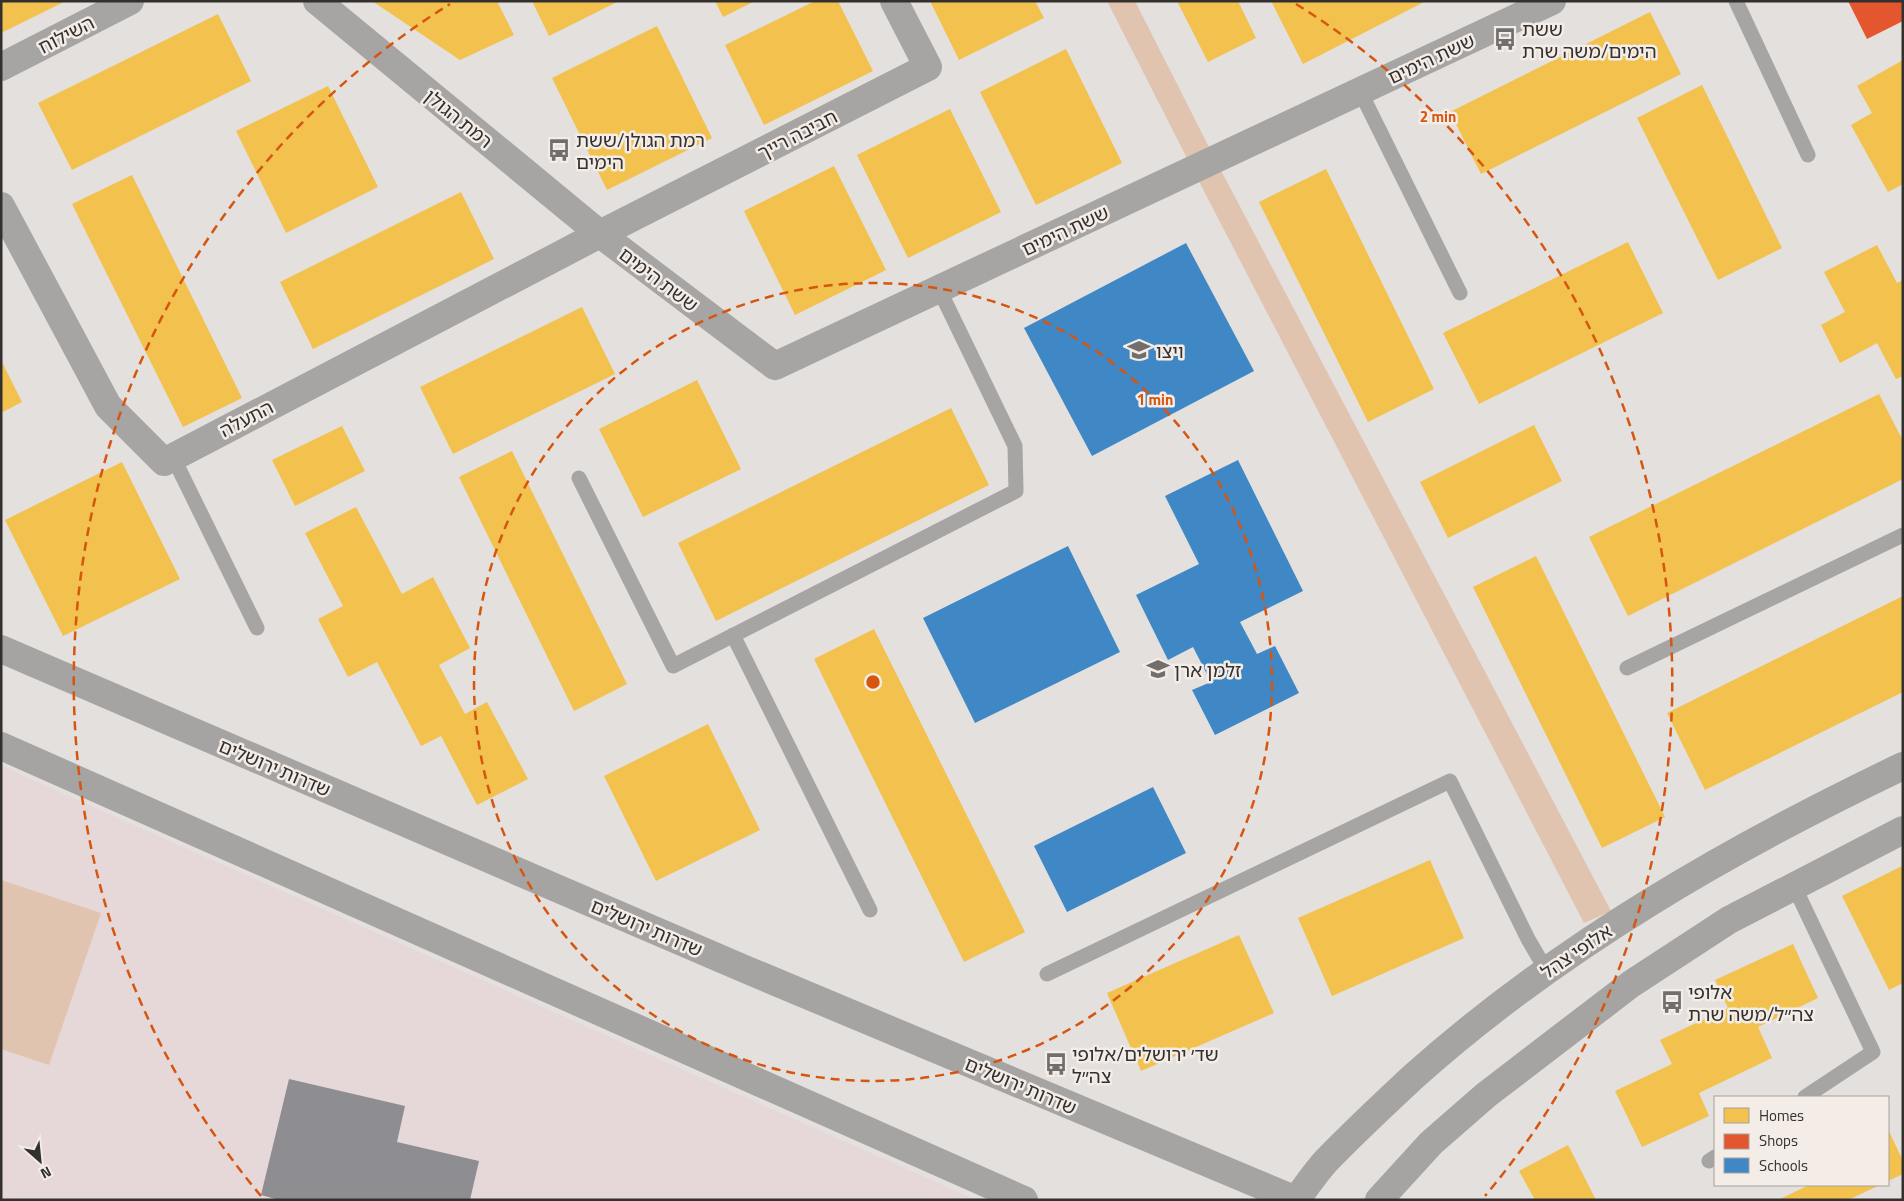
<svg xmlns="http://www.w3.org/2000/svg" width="1904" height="1201" viewBox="0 0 1904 1201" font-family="'Titillium Web','Noto Sans Hebrew',sans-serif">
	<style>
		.industrial { fill: #e6d7d8 }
		.green { fill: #e0c4b0 }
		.homes { fill: #f2c14e }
		.shops { fill: #e4572e }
		.schools { fill: #3f88c5 }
		.industry { fill: #8d8d92 }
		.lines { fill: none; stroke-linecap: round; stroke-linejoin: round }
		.lane { stroke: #a7a4a4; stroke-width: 15 }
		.street { stroke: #a7a4a4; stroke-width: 28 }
		.secondary { stroke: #a6a4a2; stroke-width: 28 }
		.ring { fill: none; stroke: #d6550f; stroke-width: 2.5; stroke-dasharray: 9 6 }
		.labels { text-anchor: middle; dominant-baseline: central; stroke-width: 5; stroke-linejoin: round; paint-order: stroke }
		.poi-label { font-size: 19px; fill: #33302e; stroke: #f3ece7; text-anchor: start }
		.street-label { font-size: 19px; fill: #33302e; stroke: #f3ece7 }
		.centre { fill: #d6550f; stroke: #f3ece7; stroke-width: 2.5 }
		.ring-label { font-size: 15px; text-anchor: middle; font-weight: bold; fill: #d6550f; stroke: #f3ece7; stroke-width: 5; stroke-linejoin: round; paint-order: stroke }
	</style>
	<rect width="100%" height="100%" fill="#e3e0dd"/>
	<path class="industrial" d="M 1,766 L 976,1200 L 1,1200 Z"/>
	<path class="green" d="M 1107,1 L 1135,1 L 1215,159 L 1611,911 L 1584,923 L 1193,170 Z
		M 1,880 L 101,913 L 49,1065 L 1,1049 Z"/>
	<path class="homes" d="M 1,1 L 66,1 L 1,33 Z
		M 372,1 L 497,1 L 514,35 L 460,60 Z
		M 532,1 L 619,1 L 549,36 Z
		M 715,1 L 755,1 L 723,17 Z
		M 815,1 L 838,1 L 873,71 L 764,125 L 725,45 Z
		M 930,1 L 1035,1 L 1044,18 L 959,60 Z
		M 1177,1 L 1238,1 L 1256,38 L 1208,62 Z
		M 1271,1 L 1426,1 L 1303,64 Z
		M 1650,12 L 1681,74 L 1481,174 L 1450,112 Z
		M 218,14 L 251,81 L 72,170 L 38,103 Z
		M 657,26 L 712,138 L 607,190 L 552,78 Z
		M 1066,49 L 1122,163 L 1036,205 L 980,92 Z
		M 1903,60 L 1903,184 L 1888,192 L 1851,125 L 1872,113 L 1857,86 Z
		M 1702,85 L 1782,248 L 1718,280 L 1637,118 Z
		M 328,86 L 378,187 L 286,233 L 236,131 Z
		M 950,109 L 1001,212 L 908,258 L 857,155 Z
		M 834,166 L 886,270 L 795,315 L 744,211 Z
		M 1326,169 L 1434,389 L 1368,422 L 1259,202 Z
		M 132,175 L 242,398 L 183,427 L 72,204 Z
		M 461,192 L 494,259 L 313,349 L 280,282 Z
		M 1628,242 L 1663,313 L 1479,404 L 1443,333 Z
		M 1877,245 L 1897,283 L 1903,280 L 1903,376 L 1896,379 L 1877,343 L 1840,363 L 1821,325 L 1845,312 L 1824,272 Z
		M 582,307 L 615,374 L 453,454 L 420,387 Z
		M 1,360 L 22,402 L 1,413 Z
		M 697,380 L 741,469 L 643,517 L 599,429 Z
		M 1879,394 L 1903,441 L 1903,479 L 1628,616 L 1589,537 Z
		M 951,408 L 989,485 L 716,621 L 678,543 Z
		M 1534,425 L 1562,481 L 1448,538 L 1420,482 Z
		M 342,426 L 365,471 L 295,506 L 272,460 Z
		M 512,451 L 627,684 L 574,711 L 459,477 Z
		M 122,462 L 180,579 L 63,636 L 5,520 Z
		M 356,507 L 402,594 L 433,577 L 470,648 L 439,665 L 465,714 L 487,702 L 528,779 L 477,805 L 441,736 L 421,746 L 377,662 L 348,677 L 318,619 L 343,606 L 305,533 Z
		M 1536,556 L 1665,817 L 1602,848 L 1473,587 Z
		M 1903,596 L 1903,692 L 1705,790 L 1667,713 Z
		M 874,629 L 1025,932 L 964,962 L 814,659 Z
		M 708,724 L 760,830 L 656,881 L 604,776 Z
		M 1430,860 L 1464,938 L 1332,996 L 1298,918 Z
		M 1902,866 L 1903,983 L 1889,990 L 1842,896 Z
		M 1239,935 L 1274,1013 L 1141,1071 L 1107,993 Z
		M 1793,944 L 1818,998 L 1758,1027 L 1772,1058 L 1699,1093 L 1709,1116 L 1642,1147 L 1615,1091 L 1672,1064 L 1660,1040 L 1728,1008 L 1715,980 Z
		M 1888,1129 L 1903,1161 L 1903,1174 L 1888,1181 Z
		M 1568,1145 L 1596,1200 L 1535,1200 L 1519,1171 Z
		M 1809,1185 L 1880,1185 L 1848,1200 L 1778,1200 Z"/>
	<path class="shops" d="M 1848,1 L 1903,1 L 1903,21 L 1867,39 Z"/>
	<path class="schools" d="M 1186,243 L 1254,371 L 1092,456 L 1024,328 Z
		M 1238,460 L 1303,591 L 1240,622 L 1257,654 L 1275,646 L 1299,693 L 1215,735 L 1192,690 L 1211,682 L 1193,647 L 1168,660 L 1136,595 L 1199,564 L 1165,496 Z
		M 1068,546 L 1120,652 L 975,723 L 923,618 Z
		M 1153,787 L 1186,853 L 1067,912 L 1034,846 Z"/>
	<path class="industry" d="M 289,1079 L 405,1106 L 397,1142 L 479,1161 L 470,1200 L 279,1200 L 261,1195 Z"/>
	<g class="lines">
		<path class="lane" d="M 1736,1 L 1808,155
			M 1360,91 L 1460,293
			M 173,457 L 257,628
			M 579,478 L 673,666 L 1016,491 L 1015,446 L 939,289
			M 733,635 L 870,910
			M 1627,668 L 1903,535
			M 1794,886 L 1873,1052 L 1805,1097
			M 1047,974 L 1450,781 L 1528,939 L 1546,970
			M 1709,1161 L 1715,1157"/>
		<path class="street" d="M 317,1 L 600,234 L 775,366 L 1552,1
			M 1,67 L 130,1
			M 1,206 L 108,406 L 164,462 L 600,234 L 928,67 L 894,1"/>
		<path class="secondary" d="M 1,649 L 747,970 L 1296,1200
			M 1,746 L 1024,1200
			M 1296,1200 C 1306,1187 1315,1173 1326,1161 C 1354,1132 1384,1104 1413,1077 C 1557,948 1729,849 1903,766
			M 1379,1200 L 1431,1143 L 1486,1095 L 1631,984 L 1729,920 L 1903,830"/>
	</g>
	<g class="ring">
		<circle cx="873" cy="682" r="399"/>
		<path d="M261 1196A799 799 0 0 1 450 4M1296 4A799 799 0 0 1 1485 1196"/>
	</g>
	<defs>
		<symbol id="bus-bare" viewBox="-9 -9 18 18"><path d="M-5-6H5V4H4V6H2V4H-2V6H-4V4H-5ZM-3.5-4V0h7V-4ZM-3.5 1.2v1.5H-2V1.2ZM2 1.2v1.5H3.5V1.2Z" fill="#716e6b" stroke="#f3ece7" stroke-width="2.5" paint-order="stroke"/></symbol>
		<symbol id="school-bare" viewBox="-9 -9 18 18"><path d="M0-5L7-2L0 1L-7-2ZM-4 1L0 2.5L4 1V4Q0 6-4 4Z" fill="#716e6b" stroke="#f3ece7" stroke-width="2.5" paint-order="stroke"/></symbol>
	</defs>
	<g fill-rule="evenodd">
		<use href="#bus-bare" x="1489" y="23" width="32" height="32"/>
		<use href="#bus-bare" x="543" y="134" width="32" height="32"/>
		<use href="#school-bare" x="1123" y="334" width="32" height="32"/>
		<use href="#school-bare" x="1142" y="653" width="32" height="32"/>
		<use href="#bus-bare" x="1656" y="986" width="32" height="32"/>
		<use href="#bus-bare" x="1040" y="1048" width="32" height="32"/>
	</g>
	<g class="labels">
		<g class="poi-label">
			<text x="1522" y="28">ששת<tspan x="1522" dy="22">הימים/משה שרת</tspan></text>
			<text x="576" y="139">רמת הגולן/ששת<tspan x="576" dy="22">הימים</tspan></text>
			<text x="1156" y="350">ויצו</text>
			<text x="1174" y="669">זלמן ארן</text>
			<text x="1688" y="991">אלופי<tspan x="1688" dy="22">צה״ל/משה שרת</tspan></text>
			<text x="1072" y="1053">שד׳ ירושלים/אלופי<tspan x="1072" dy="22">צה״ל</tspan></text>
		</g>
		<g class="street-label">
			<text transform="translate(66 34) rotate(-27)">השילוח</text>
			<text transform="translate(1431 58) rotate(-25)">ששת הימים</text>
			<text transform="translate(459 118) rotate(39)">רמת הגולן</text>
			<text transform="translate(797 134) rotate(-27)">חביבה רייך</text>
			<text transform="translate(1065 230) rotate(-25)">ששת הימים</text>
			<text transform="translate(659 279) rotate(37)">ששת הימים</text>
			<text transform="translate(246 418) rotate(-27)">התעלה</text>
			<text transform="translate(275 767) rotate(23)">שדרות ירושלים</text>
			<text transform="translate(647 927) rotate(23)">שדרות ירושלים</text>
			<text transform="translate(1576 951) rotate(-34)">אלופי צהל</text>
			<text transform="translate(1021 1085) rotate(23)">שדרות ירושלים</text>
		</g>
	</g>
	<circle cx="873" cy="682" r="8" class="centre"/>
	<g class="ring-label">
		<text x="1438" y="122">2 min</text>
		<text x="1155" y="405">1 min</text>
	</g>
	<rect width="1904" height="1201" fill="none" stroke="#33302e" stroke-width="5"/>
	<rect x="1714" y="1096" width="175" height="90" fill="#f3ece7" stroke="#a6a19d"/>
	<rect x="1724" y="1108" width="25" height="15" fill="#f2c14e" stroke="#a6a19d"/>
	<text x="1759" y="1121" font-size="15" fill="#33302e">Homes</text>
	<rect x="1724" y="1134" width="25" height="15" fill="#e4572e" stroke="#a6a19d"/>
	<text x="1759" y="1146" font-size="15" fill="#33302e">Shops</text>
	<rect x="1724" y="1158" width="25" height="15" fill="#3f88c5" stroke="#a6a19d"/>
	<text x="1759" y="1171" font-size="15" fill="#33302e">Schools</text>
	<g transform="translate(40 1161) rotate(153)" stroke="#f3ece7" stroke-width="4" paint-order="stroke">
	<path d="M0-4L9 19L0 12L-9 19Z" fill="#33302e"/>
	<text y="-8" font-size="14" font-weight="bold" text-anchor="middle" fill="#33302e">N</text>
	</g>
</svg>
